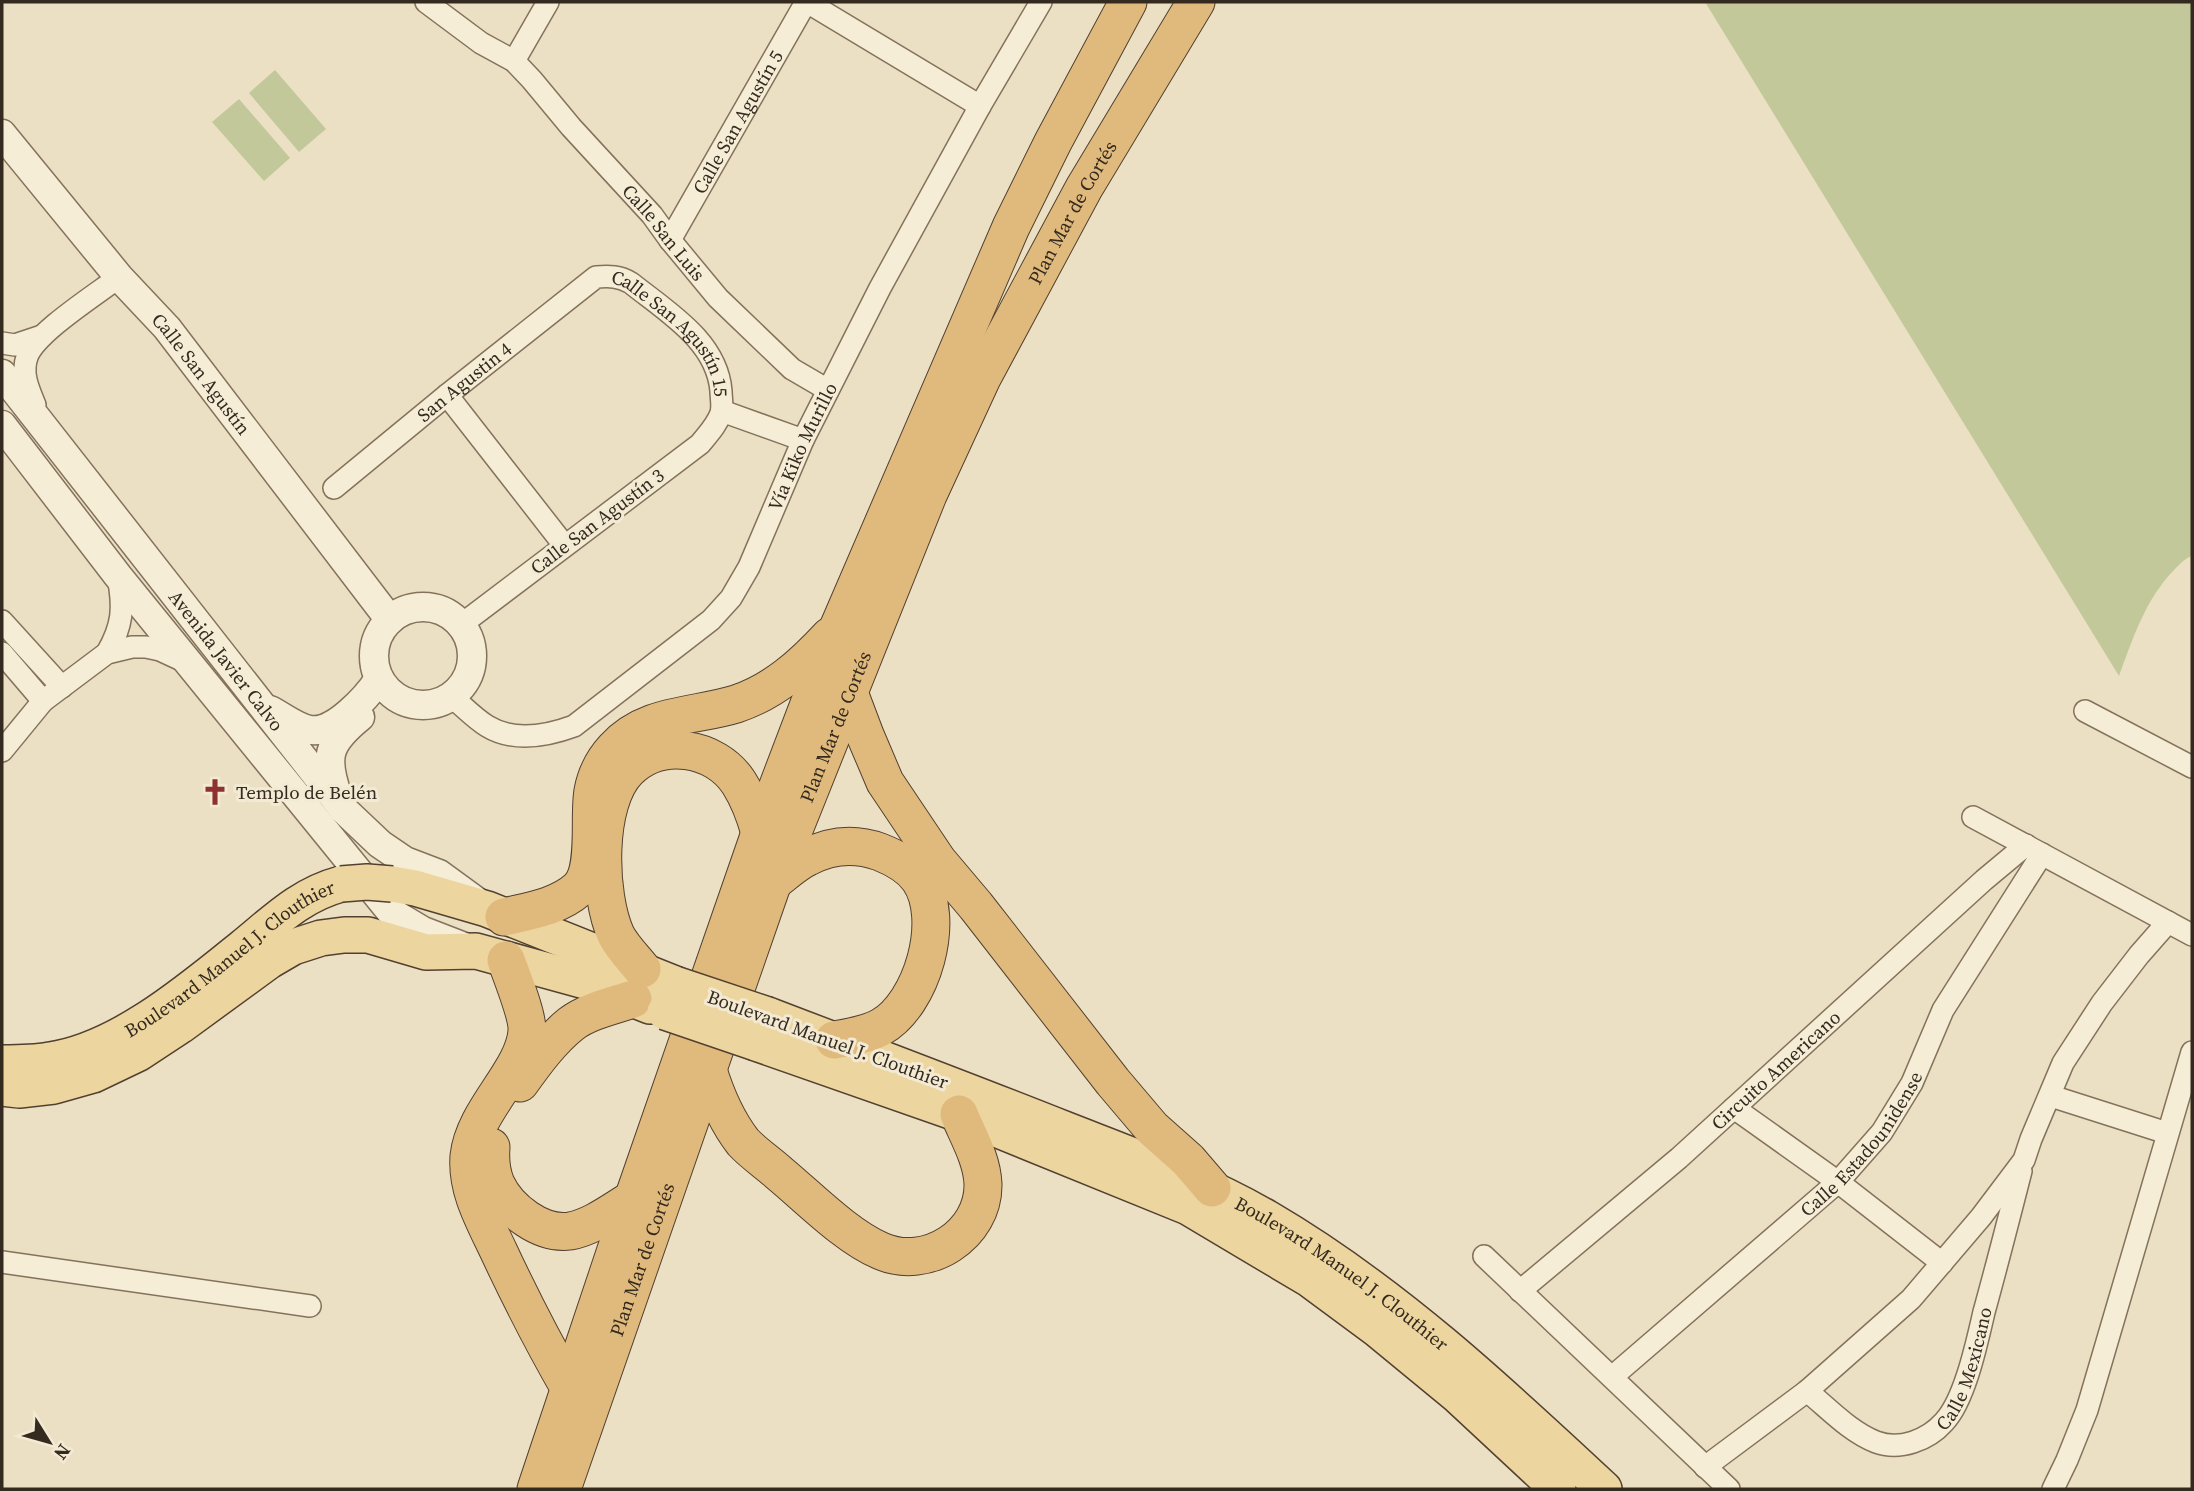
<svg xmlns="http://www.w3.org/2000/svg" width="2194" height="1491" viewBox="0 0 2194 1491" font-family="'Source Serif 4',serif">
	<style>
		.green { fill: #c2c899 }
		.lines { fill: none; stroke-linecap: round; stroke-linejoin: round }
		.minor-casing { stroke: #84725c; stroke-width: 24 }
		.tertiary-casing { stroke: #84725c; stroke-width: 31 }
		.primary-casing { stroke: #524030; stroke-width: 38 }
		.trunk-casing { stroke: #524030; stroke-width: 39 }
		.minor { stroke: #f6edd7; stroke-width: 21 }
		.tertiary { stroke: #f6edd7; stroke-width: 28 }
		.primary { stroke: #ecd59e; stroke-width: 35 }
		.trunk { stroke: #e0ba7c; stroke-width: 37 }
		.primary-bridge-casing { stroke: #524030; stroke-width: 38; stroke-linecap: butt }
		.primary-bridge { stroke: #ecd59e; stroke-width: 35 }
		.labels { text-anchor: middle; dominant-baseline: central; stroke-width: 6; stroke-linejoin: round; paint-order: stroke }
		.street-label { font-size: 19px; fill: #352a1f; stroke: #f3ead3 }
		.poi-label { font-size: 19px; fill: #352a1f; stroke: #f3ead3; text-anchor: start }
	</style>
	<rect width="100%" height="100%" fill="#ebe0c4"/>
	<path class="green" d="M 1705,2 L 2192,2 L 2192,556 C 2185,558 2181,563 2175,569 C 2146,598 2133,638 2119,676 Z
		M 275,70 L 326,129 L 299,152 L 249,93 Z
		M 239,99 L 290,158 L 264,181 L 212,122 Z"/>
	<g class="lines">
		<defs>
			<g id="minor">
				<path id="s1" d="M 426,2 L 481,43 L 514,61 L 532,80 L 571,127 L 652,215 L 670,240 L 718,298 L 792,369 L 828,390"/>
				<path d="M 807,2 L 980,106"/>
				<path d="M 514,61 L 548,2"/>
				<path id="s2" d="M 670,240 L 806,2"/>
				<path d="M 2,343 L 15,345 L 42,336"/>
				<path d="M 447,395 L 564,545"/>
				<path d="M 35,405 C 29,390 21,374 27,357 C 35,333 97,294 119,277"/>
				<path d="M 722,411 L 803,440"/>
				<path id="s3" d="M 334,488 L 447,395 L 596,277 C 610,276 619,276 631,283 C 667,312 717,341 721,391 C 721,398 723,406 721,413 C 717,425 708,434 700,444 L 462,624"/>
				<path d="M 2,621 L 62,687"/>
				<path d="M 2,653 L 43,701"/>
				<path d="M 107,653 C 123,625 124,608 118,576"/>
				<path id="s4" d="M 452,697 C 463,706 474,718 487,726 C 513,742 547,736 574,726 L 711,620 L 731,598 L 749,567 L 803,440 L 880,288 L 980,106 L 1041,2"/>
				<path d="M 2085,711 L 2192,767"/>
				<path d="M 2,751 L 43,701 L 107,653 L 132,647 L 146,647 L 160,650 L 186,662"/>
				<path d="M 1973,817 L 2192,935"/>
				<path d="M 2051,1096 L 2167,1133"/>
				<path d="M 1734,1108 L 1838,1182 L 1942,1263"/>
				<path d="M 1484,1256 L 1729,1489"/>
				<path d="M 2,1262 L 310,1306"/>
				<path id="s5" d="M 1520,1291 L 1679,1158 L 1984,880 L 2026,845"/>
				<path id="s6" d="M 1612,1377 L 1838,1182 L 1882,1132 L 1912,1083 L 1943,1010 L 2042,854"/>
				<path id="s7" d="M 1807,1391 C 1828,1408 1850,1432 1876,1442 C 1900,1451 1928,1440 1944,1422 C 1965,1400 1977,1342 1984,1312 C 1997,1265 2009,1218 2021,1171"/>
				<path d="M 1705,1467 L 1807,1391 L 1911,1299 L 1981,1217 L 2024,1160 L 2031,1139 L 2063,1063 L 2102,1003 L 2139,955 L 2168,922"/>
				<path d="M 2053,1489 L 2067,1460 L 2087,1410 L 2192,1052"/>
			</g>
			<g id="tertiary">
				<path id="s8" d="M 2,134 L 119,277 L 167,328 L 390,620"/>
				<path id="s9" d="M 2,374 L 343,809 L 380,844 L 405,861 L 439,874 L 476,901"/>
				<path d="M 2,425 L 118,576 L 391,912 L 423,931 L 467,948"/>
				<circle cx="423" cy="656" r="49"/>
				<path d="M 270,710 C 282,716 297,728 310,730 C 334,734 367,697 379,679"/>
				<path d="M 338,797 C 324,757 327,744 360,717"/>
			</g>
			<g id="primary">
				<path d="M 392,884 L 415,888 L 487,909 L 675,984"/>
				<path id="s10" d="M 768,1015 C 867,1053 966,1090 1064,1129 C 1133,1156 1203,1181 1267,1218 C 1392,1291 1499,1391 1604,1489"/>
				<path d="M 756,1043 L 959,1114 L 1188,1207 L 1309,1279 L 1378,1330 L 1457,1395 L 1558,1489"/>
				<path id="s11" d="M 2,1063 C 18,1063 34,1063 50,1060 C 119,1050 190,990 243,947 C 275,921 300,895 341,884"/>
				<path d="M 2,1088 L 19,1090 L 54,1086 L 93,1075 L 139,1053 L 180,1026 L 269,961 L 293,947 L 321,938 L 344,935 L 368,935 L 426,952 L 476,951 L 592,983 L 650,1006"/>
			</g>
			<g id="trunk">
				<path d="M 848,690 L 865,735 L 885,782 L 938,861 L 976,906 L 1113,1082 L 1152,1128 L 1188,1160 L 1212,1188"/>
				<path d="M 773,882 C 784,874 795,863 808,857 C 831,845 855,843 880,852 C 895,858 909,865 919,879 C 947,919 922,1004 881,1027 C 867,1035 850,1037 834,1040"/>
				<path d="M 504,917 C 529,911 558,907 578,889 C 598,871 588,817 593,791 C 596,775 603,761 614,749 C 646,713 694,717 736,704 C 775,691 803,665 830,636"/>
				<path d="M 506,960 C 512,977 528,1016 527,1031 C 524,1072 474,1110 469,1156 C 466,1190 485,1222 499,1252 C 521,1299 544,1344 570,1389"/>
				<path d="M 642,969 C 634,959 622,947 616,935 C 598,895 595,803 628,770 C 660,738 715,746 739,783 C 749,799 755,815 760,833"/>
				<path d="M 708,1070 C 716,1096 726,1120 743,1142 C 753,1153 768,1163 779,1173 C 808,1197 847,1237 881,1251 C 927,1271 984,1235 983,1184 C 982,1159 968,1136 959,1114"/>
				<path d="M 520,1083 C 535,1062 551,1040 571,1024 C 588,1011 612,1006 633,999"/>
				<path d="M 491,1147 C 490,1160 491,1172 496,1184 C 508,1210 541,1235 570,1231 C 593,1227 614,1210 633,1199"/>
				<path d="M 536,1489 L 633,1199 L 760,833 L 838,628 L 1011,227 L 1053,142 L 1128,2"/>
				<path id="s12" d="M 562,1489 L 773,882 L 928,495 L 982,378 L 1084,188 L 1196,2"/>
			</g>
		</defs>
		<use href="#minor" class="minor-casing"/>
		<use href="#tertiary" class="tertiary-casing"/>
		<use href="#primary" class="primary-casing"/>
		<use href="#trunk" class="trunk-casing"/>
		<use href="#minor" class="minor"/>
		<use href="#tertiary" class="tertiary"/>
		<use href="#primary" class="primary"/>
		<use href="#trunk" class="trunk"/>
		<defs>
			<path id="primary-bridge" d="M 341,884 L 367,882 L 392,884
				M 675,984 L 768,1015
				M 665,1012 L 756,1043"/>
		</defs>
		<use href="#primary-bridge" class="primary-bridge-casing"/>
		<use href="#primary-bridge" class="primary-bridge"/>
	</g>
	<defs>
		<symbol id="church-bare" viewBox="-9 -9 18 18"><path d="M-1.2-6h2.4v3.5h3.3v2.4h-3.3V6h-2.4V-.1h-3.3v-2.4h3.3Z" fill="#8f3130" stroke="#f3ead3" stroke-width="2.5" paint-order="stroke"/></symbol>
	</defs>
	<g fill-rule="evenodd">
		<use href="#church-bare" x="196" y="773" width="38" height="38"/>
	</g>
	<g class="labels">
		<g class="street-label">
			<text stroke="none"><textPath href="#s2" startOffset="136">Calle San Agustín 5</textPath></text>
			<text stroke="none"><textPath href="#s12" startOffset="1377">Plan Mar de Cortés</textPath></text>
			<text stroke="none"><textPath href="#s1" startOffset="334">Calle San Luis</textPath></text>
			<text stroke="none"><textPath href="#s3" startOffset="438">Calle San Agustín 15</textPath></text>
			<text stroke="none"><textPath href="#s8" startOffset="312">Calle San Agustín</textPath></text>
			<text stroke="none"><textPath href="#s3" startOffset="168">San Agustin 4</textPath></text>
			<text stroke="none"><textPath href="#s4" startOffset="506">Vía Kiko Murillo</textPath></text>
			<text transform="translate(597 521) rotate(-37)">Calle San Agustín 3</text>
			<text stroke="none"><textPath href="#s9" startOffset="364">Avenida Javier Calvo</textPath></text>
			<text stroke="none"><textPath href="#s12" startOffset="810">Plan Mar de Cortés</textPath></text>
			<text stroke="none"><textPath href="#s11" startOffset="257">Boulevard Manuel J. Clouthier</textPath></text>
			<text transform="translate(828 1039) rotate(20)">Boulevard Manuel J. Clouthier</text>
			<text stroke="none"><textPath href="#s5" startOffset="338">Circuito Americano</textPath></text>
			<text stroke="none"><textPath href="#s6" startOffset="343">Calle Estadounidense</textPath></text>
			<text stroke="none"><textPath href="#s12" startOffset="243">Plan Mar de Cortés</textPath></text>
			<text stroke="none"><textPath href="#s10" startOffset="632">Boulevard Manuel J. Clouthier</textPath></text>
			<text stroke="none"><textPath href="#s7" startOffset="219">Calle Mexicano</textPath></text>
		</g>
		<g class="poi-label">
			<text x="236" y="792">Templo de Belén</text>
		</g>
	</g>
	<rect width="2194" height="1491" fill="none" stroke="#352a1f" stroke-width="7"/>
	<g transform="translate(49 1442) rotate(127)" stroke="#f3ead3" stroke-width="5" paint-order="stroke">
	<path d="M0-5L12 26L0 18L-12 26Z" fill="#352a1f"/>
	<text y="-10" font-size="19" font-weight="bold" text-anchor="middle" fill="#352a1f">N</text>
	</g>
</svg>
